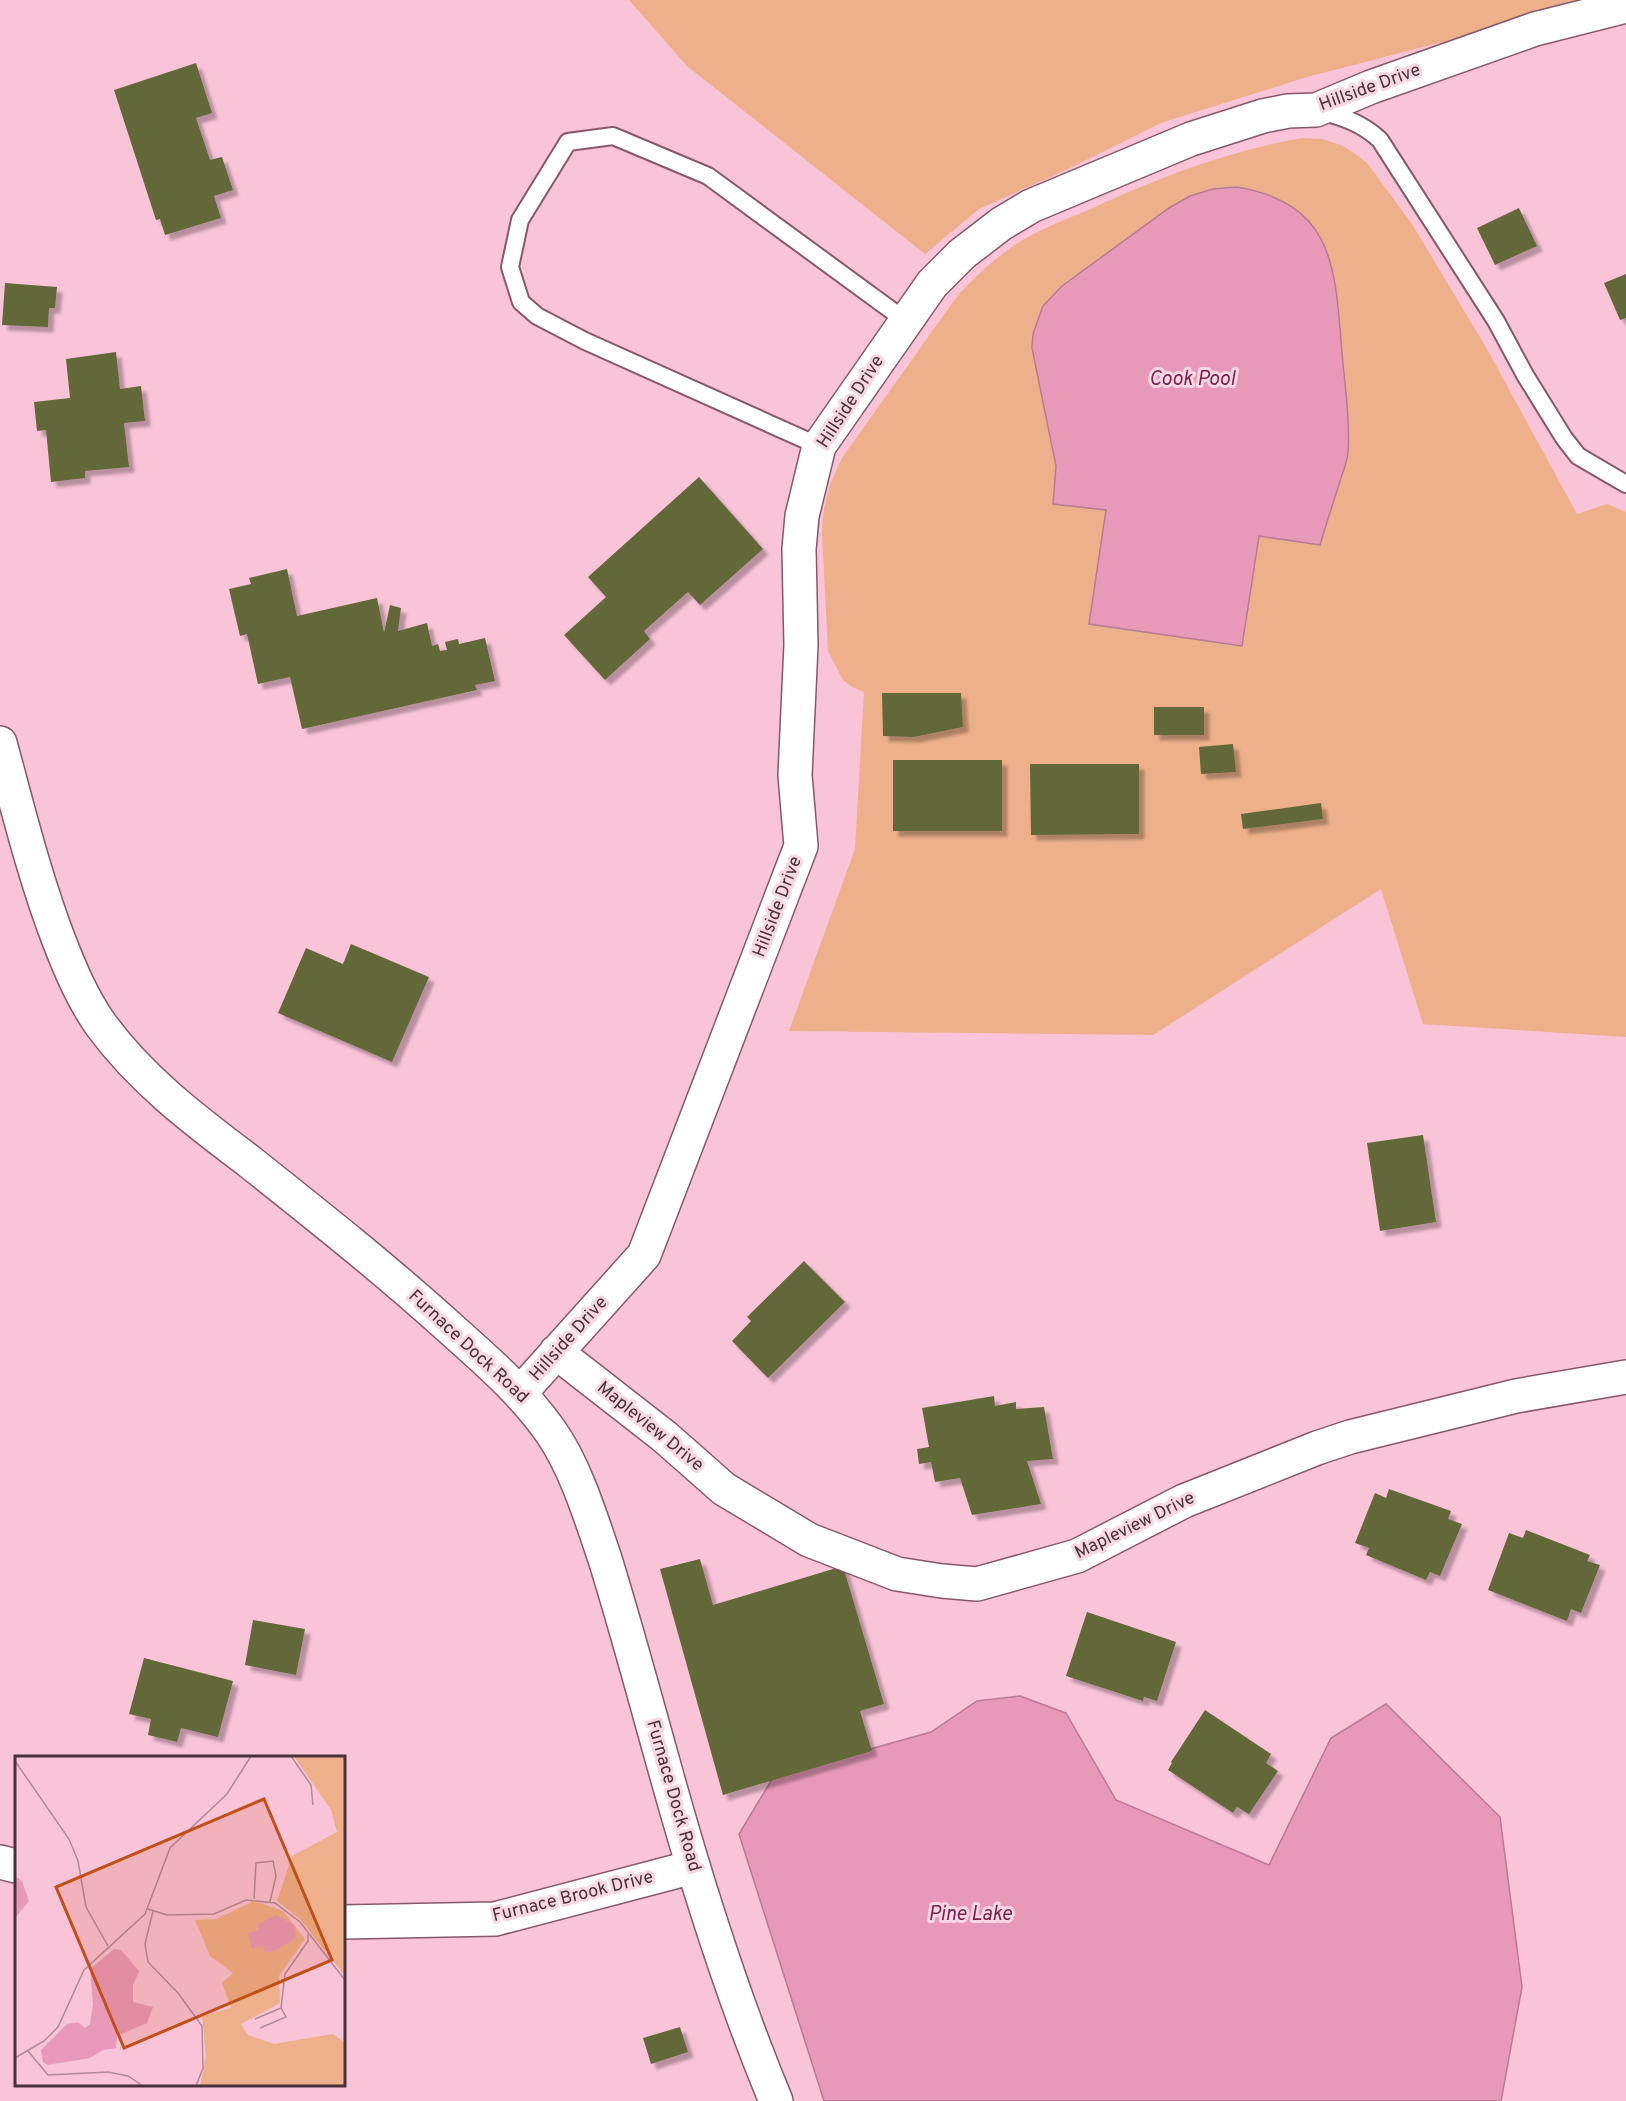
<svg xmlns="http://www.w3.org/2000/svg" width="1626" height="2101" viewBox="0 0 1626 2101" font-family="Overpass,sans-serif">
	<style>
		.green { fill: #edb08a }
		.water { fill: #e899ba; stroke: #b87a94; stroke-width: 1.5 }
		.building { fill: #636739; filter: url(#shadow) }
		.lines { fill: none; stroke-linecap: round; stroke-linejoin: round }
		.lane-casing { stroke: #87586c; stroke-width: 20 }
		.street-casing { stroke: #87586c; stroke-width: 36 }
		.secondary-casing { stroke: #87586c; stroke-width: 36 }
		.lane { stroke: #fff; stroke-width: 16 }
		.street { stroke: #fff; stroke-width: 33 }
		.secondary { stroke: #fff; stroke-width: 33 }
		.labels { text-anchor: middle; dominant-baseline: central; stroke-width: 6; stroke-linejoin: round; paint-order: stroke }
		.street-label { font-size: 18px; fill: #47323a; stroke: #f8d7e3 }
		.water-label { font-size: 20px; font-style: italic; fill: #7c2150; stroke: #f8d7e3 }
		.inset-road { fill: none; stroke: #b28999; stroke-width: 1.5 }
		.view { fill: #c04f18; fill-opacity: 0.15; stroke: #c04f18; stroke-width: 3 }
		.inset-edge { fill: none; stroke: #47323a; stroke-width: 3 }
	</style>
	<defs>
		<filter id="shadow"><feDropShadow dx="5.5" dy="5.5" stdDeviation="1.5" flood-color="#0004"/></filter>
	</defs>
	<rect width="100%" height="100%" fill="#f9c3d8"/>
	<path class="green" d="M 629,0 L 1606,0 L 1307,77 L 1161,123 L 1070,168 L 979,209 L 925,254 L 687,66 Z
		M 1302,138 L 1322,139 L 1341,145 L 1354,153 L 1367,163 L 1412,224 L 1487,349 L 1577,514 L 1607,504 L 1626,512 L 1626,1037 L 1423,1024 L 1381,889 L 1153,1035 L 789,1031 L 855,849 L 864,692 L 852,687 L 843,680 L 828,651 L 822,532 L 824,508 L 830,485 L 842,458 L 958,295 C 979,273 1001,252 1028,237 C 1046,227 1067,219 1086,211 C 1155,179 1227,151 1302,138 Z"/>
	<path class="water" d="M 1237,187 C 1336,204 1335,270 1342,353 C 1345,386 1350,420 1348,453 C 1347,463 1342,474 1339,484 C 1333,504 1326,524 1320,545 L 1259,536 L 1242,646 L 1089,624 L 1106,510 L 1053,504 L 1056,466 L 1032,348 L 1033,334 L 1043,306 L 1062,286 L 1169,208 L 1190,196 L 1213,189 Z
		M 1020,1696 L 1066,1713 L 1116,1800 L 1269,1865 L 1331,1738 L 1386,1704 L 1500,1817 L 1522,1987 L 1501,2101 L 824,2101 L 739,1834 L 774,1776 L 931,1732 L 977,1701 Z"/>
	<path class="building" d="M 196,63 L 212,113 L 196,118 L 210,160 L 222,157 L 233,190 L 214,196 L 221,218 L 165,235 L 160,219 L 156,220 L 114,90 Z
		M 1519,208 L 1537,246 L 1495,265 L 1477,228 Z
		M 1626,274 L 1626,318 L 1620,320 L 1604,283 Z
		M 5,283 L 57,287 L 55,308 L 49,308 L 48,327 L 2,325 Z
		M 116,352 L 120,389 L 141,386 L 145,421 L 124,423 L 129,467 L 85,471 L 85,478 L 51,482 L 46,430 L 37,431 L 34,402 L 70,398 L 66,359 Z
		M 699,477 L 763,549 L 700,605 L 688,592 L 644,631 L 650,639 L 605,680 L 564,635 L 606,597 L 588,577 Z
		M 287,569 L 297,616 L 377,598 L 384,633 L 390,605 L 401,608 L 398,631 L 427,623 L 432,646 L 438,644 L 440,651 L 447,650 L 445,642 L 458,639 L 459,644 L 485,638 L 495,681 L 475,685 L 477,690 L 302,729 L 290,677 L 258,684 L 247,634 L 240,636 L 229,589 L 251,584 L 249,578 Z
		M 882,693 L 961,693 L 963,727 L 914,737 L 883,736 Z
		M 1154,707 L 1204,707 L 1204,735 L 1154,735 Z
		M 1233,744 L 1236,772 L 1201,774 L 1199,747 Z
		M 893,760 L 1002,760 L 1002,831 L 893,831 Z
		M 1030,764 L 1139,764 L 1139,834 L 1031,835 Z
		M 1321,803 L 1323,819 L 1243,829 L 1241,814 Z
		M 351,944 L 429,977 L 392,1062 L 278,1013 L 306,948 L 343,964 Z
		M 1423,1135 L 1436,1222 L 1380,1231 L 1367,1143 Z
		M 804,1261 L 845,1302 L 768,1378 L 732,1341 L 751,1321 L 747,1317 Z
		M 994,1396 L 995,1406 L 1016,1402 L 1016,1409 L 1044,1407 L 1053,1459 L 1027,1461 L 1041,1504 L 972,1515 L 960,1478 L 935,1482 L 931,1462 L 919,1464 L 917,1449 L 929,1447 L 922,1408 Z
		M 1389,1489 L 1451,1511 L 1448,1519 L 1462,1524 L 1440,1576 L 1430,1572 L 1426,1580 L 1366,1555 L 1369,1548 L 1355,1543 L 1375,1493 L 1386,1498 Z
		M 1526,1530 L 1590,1555 L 1587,1561 L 1600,1565 L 1581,1613 L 1571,1609 L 1567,1621 L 1488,1590 L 1509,1533 L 1523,1538 Z
		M 700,1559 L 713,1605 L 843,1566 L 884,1704 L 860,1711 L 872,1751 L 723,1795 L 660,1569 Z
		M 1087,1612 L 1176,1642 L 1157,1701 L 1144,1697 L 1143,1701 L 1066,1676 Z
		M 253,1620 L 305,1629 L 296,1675 L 245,1665 Z
		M 144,1658 L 233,1681 L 218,1737 L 181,1728 L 177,1742 L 148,1735 L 151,1719 L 129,1714 Z
		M 1205,1710 L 1271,1754 L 1266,1763 L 1278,1771 L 1249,1814 L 1237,1807 L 1233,1813 L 1168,1770 L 1172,1763 L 1171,1762 Z
		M 680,2027 L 688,2052 L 651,2064 L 643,2038 Z"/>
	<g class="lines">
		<defs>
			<path id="lane" d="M 1320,111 C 1343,117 1362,123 1380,140 L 1496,321 L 1525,375 L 1564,438 L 1578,456 L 1626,484
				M 819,446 L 585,341 L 537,316 L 521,302 L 510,267 L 520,220 L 568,142 L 613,136 L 708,176 L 906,321"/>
			<path id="street" d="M 556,1352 L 665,1437 L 724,1489 L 809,1540 L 897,1574 L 942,1581 L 977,1584 L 1077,1556 L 1184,1501 L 1317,1448 L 1350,1437 L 1516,1396 L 1626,1377
				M 521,1392 L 644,1255 L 801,846 L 795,775 L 801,645 L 799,549 L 802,516 L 819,446 L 932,284 L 962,254 L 1001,224 L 1031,206 L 1191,139 L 1263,116 L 1288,111 L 1316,110 L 1371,87 L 1535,29 L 1626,6
				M 0,1862 L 16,1866
				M 344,1922 L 495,1919 L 693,1867"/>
			<path id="secondary" d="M 0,743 C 18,809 34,875 58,938 C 70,969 82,998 101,1025 C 142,1081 196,1121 250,1162 C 318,1216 386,1270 450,1328 C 487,1361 523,1392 551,1432 C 576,1468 591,1518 605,1559 C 626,1627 644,1694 663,1762 C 695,1878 730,1991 776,2101"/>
		</defs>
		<use href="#lane" class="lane-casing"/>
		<use href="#street" class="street-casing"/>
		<use href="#secondary" class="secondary-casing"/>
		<use href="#lane" class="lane"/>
		<use href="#street" class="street"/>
		<use href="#secondary" class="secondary"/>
	</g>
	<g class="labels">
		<g class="street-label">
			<text transform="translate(1370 88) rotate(-20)">Hillside Drive</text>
			<text transform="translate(851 402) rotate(-57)">Hillside Drive</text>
			<text transform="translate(778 907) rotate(-69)">Hillside Drive</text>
			<text transform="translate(569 1339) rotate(-48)">Hillside Drive</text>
			<text transform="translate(468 1347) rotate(43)">Furnace Dock Road</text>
			<text transform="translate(650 1427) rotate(39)">Mapleview Drive</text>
			<text transform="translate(1135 1526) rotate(-26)">Mapleview Drive</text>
			<text transform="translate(673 1796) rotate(74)">Furnace Dock Road</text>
			<text transform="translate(573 1897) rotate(-14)">Furnace Brook Drive</text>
		</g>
		<g class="water-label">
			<text x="1192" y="380">Cook Pool</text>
			<text x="970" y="1915">Pine Lake</text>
		</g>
	</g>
	<g transform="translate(15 1756)">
		<rect width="330" height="330" fill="#f9c3d8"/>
		<path d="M 279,0 L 330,0 L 330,220 L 285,163 L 262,145 L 277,100 L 322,76 L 316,54 ZM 239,145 L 268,155 L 290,183 L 264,220 L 265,247 L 226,268 L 233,279 L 259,288 L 318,278 L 330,287 L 330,330 L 185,330 L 191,300 L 187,260 L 216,252 L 207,227 L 218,217 L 195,200 L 180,164 L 201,163 Z" fill="#edb08a"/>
		<path d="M 0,120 L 7,125 L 14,145 L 0,162 ZM 261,159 L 279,169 L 281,182 L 260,195 L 250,196 L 248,190 L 237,193 L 233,177 L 244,174 L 243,168 ZM 99,193 L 106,194 L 124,215 L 118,229 L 118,246 L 138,251 L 132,267 L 102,280 L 101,292 L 88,294 L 75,302 L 32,309 L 28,306 L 26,294 L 52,268 L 63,266 L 70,272 L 75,268 L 78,248 L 75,213 Z" fill="#e899ba"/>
		<path class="inset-road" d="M 276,0 L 296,29 L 298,49M 0,5 L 54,83 L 63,105 L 71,151 L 93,190M 239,143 L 241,107 L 258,105 L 261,120 L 255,146M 133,153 L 152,159 L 199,158 L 231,144 L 260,147 L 285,166 L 330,224M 138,155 L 130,188 L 133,206 L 163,237 L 187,270 L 188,312 L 181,330M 240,263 L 266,252 L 270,218 L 293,185 L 293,178M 245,272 L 271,261 L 266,252M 13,295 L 33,319 L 93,316 L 113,320 L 128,330M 0,302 L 29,285 L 43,271 L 69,214 L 130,158 L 155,92 L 212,38 L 236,0"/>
		<path class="view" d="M 249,43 L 317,204 L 109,292 L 41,131 Z"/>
		<rect width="330" height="330" class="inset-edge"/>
	</g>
</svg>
